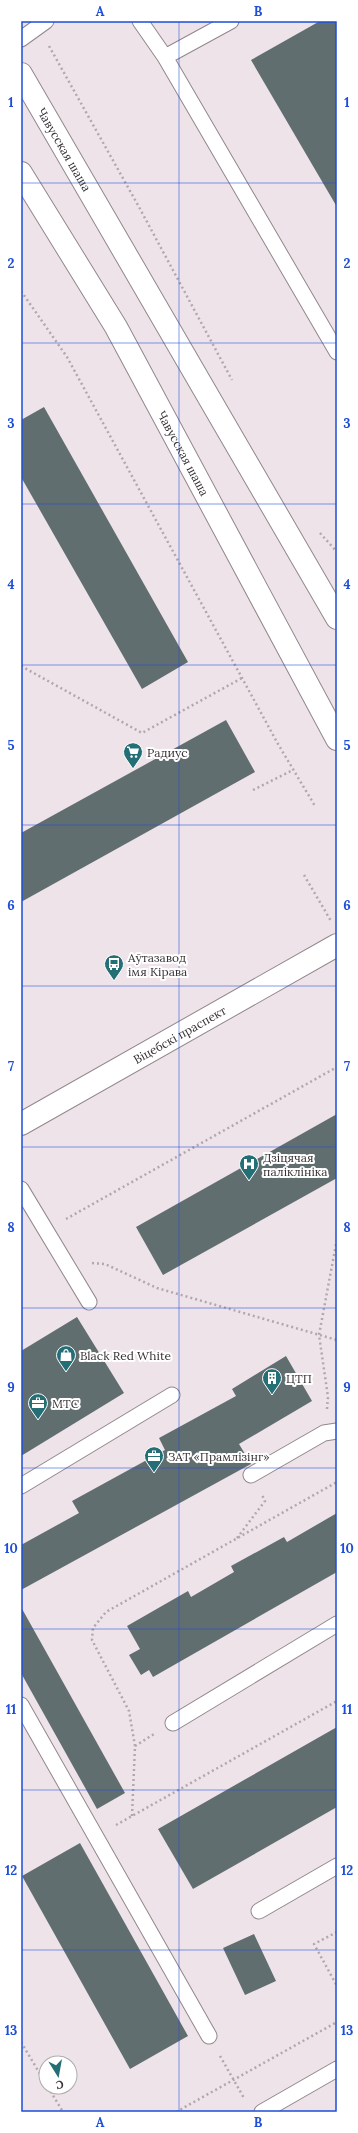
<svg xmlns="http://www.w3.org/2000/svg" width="358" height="2133" viewBox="0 0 358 2133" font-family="Lora,serif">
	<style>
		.building { fill: #616e70 }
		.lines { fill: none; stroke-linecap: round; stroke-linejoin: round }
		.service-casing { stroke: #92878d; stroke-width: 17 }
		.primary-casing { stroke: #92878d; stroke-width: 24 }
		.path { stroke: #b1a7ad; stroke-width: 2.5; stroke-dasharray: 2 3; stroke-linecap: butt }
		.service { stroke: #fff; stroke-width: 15 }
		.primary { stroke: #fff; stroke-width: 22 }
		.grid { fill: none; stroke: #1d4ed8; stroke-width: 1; stroke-opacity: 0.55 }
		.labels { text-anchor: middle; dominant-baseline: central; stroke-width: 4; stroke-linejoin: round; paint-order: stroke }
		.street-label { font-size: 12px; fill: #363134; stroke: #fff }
		.poi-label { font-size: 12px; fill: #363134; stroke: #fff; text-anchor: start }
		.neatline { fill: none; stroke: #1d4ed8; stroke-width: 1.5 }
		.grid-label { font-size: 13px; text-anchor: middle; font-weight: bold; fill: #1d4ed8 }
	</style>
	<rect width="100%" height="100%" fill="#efe3ea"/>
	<path class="building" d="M 320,21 L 337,21 L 337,207 L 251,60 Z
		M 44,407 L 188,662 L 142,689 L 21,477 L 21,420 Z
		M 226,720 L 255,772 L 21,902 L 21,833 Z
		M 337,1114 L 337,1178 L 163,1275 L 136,1227 Z
		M 77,1317 L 124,1393 L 21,1456 L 21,1351 Z
		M 286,1356 L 312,1401 L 239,1444 L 251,1464 L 21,1590 L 21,1545 L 79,1513 L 72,1501 L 165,1450 L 159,1438 L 236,1396 L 232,1389 Z
		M 337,1513 L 337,1572 L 153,1677 L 149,1670 L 141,1675 L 129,1655 L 140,1649 L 127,1626 L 188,1591 L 191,1597 L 234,1572 L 231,1566 L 284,1537 L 287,1542 Z
		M 21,1607 L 125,1793 L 97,1809 L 21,1673 Z
		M 337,1727 L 337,1807 L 193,1889 L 158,1829 Z
		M 80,1843 L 188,2036 L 130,2069 L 22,1876 Z
		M 254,1934 L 276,1981 L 245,1995 L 223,1948 Z"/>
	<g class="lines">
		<defs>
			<path id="service" d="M 140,21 L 165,57 L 231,21
				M 21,39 L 46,21
				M 165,57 L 337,352
				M 21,1189 L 89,1302
				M 251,1475 L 324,1433 L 337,1431
				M 21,1486 L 172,1395
				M 21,1705 L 209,2036
				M 173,1723 L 337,1624
				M 259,1911 L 337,1866
				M 262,2112 L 337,2069"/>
			<g id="primary">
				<path id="s1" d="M 21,74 L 337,618"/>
				<path id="s2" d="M 21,173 L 116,327 L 337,739"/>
				<path id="s3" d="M 21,1124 L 337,945"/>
			</g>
		</defs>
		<use href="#service" class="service-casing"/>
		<use href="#primary" class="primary-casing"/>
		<path class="path" d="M 49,46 L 139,207 L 232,380
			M 21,291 L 67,357 L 278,744 L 315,806
			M 320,533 L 337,552
			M 21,666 L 142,733 L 242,678
			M 253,790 L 293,770
			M 304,875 L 331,921
			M 66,1219 L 337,1067
			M 92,1263 L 105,1264 L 157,1288 L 337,1340
			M 327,1409 L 328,1397 L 319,1335 L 337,1239
			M 237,1538 L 265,1501 L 262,1495
			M 135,1746 L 154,1734
			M 132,1816 L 135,1746 L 129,1711 L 92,1640 L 93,1628 L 106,1612 L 337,1482
			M 116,1825 L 337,1701
			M 337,1932 L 314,1944 L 337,1986
			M 21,2042 L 46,2084
			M 220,2056 L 244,2098
			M 48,2087 L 63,2112
			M 176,2112 L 337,2022"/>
		<use href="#service" class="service"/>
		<use href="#primary" class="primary"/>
	</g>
	<path class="grid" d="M 179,21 L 179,2112M 21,183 L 337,183M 21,343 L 337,343M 21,504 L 337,504M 21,665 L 337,665M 21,825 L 337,825M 21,986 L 337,986M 21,1147 L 337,1147M 21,1308 L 337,1308M 21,1468 L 337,1468M 21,1629 L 337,1629M 21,1790 L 337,1790M 21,1950 L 337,1950"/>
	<defs>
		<symbol id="supermarket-pin" viewBox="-11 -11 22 30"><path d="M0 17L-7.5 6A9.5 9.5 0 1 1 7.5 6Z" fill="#246e75" stroke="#fff"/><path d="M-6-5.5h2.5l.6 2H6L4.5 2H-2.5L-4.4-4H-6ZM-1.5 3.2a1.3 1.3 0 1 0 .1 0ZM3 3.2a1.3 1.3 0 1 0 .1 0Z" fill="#fff"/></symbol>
		<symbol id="bus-pin" viewBox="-11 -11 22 30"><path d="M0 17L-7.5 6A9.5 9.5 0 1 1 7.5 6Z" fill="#246e75" stroke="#fff"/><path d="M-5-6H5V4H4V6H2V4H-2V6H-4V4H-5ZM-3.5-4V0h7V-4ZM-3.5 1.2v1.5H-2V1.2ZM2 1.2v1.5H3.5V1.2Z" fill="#fff"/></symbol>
		<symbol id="hospital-pin" viewBox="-11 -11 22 30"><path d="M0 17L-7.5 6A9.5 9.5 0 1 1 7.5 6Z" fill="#246e75" stroke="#fff"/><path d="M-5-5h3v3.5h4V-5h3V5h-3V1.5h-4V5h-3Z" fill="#fff"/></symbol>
		<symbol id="shop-pin" viewBox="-11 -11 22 30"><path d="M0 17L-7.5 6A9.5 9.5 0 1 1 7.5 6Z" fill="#246e75" stroke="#fff"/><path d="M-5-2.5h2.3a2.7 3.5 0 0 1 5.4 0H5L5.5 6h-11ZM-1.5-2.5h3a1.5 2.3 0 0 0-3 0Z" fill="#fff"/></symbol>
		<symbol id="building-pin" viewBox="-11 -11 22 30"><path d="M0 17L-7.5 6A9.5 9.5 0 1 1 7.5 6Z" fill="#246e75" stroke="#fff"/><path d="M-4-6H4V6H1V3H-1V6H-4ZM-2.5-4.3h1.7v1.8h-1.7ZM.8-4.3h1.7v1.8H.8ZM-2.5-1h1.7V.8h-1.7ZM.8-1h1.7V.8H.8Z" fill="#fff"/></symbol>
		<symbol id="office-pin" viewBox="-11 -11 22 30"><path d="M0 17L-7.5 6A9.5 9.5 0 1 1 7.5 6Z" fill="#246e75" stroke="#fff"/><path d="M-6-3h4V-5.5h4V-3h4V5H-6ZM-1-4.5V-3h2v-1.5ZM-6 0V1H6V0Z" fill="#fff"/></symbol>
	</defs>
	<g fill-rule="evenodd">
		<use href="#supermarket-pin" x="122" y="741" width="22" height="30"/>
		<use href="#bus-pin" x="103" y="953" width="22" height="30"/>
		<use href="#hospital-pin" x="238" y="1153" width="22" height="30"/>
		<use href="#shop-pin" x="55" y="1344" width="22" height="30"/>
		<use href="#building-pin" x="261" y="1367" width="22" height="30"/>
		<use href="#office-pin" x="27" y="1392" width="22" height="30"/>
		<use href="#office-pin" x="143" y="1445" width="22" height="30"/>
	</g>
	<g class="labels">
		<g class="street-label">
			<text stroke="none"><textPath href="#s1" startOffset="87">Чавусская шаша</textPath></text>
			<text stroke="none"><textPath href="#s2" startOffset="324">Чавусская шаша</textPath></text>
			<text stroke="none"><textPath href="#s3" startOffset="182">Віцебскі праспект</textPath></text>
		</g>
		<g class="poi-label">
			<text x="147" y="752">Радиус</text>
			<text x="128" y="957">Аўтазавод<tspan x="128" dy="14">імя Кірава</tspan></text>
			<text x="263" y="1157">Дзіцячая<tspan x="263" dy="14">паліклініка</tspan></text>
			<text x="80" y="1355">Black Red White</text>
			<text x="286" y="1378">ЦТП</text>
			<text x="52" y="1403">МТС</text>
			<text x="168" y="1456">ЗАТ «Прамлізінг»</text>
		</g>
	</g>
	<rect width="358" height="2133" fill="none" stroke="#ffffff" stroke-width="44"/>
	<g transform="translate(58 2075) rotate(169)"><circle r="19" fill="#ffffff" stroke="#afadae"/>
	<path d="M0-3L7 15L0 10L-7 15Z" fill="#246e75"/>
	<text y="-6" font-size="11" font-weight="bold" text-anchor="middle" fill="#363134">С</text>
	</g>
	<rect x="22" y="22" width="314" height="2089" class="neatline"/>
	<g class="grid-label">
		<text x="100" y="16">A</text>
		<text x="258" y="16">B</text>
		<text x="11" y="107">1</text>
		<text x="347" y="107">1</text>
		<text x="11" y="268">2</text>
		<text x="347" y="268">2</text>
		<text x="11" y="428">3</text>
		<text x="347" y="428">3</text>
		<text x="11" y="589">4</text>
		<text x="347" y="589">4</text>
		<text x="11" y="750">5</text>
		<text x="347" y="750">5</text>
		<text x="11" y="910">6</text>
		<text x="347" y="910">6</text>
		<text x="11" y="1071">7</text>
		<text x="347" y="1071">7</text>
		<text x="11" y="1232">8</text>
		<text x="347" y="1232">8</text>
		<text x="11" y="1392">9</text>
		<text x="347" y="1392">9</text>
		<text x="11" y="1553">10</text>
		<text x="347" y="1553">10</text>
		<text x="11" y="1714">11</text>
		<text x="347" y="1714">11</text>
		<text x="11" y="1875">12</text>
		<text x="347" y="1875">12</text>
		<text x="11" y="2035">13</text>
		<text x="347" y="2035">13</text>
		<text x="100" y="2127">A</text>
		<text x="258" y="2127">B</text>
	</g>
</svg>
